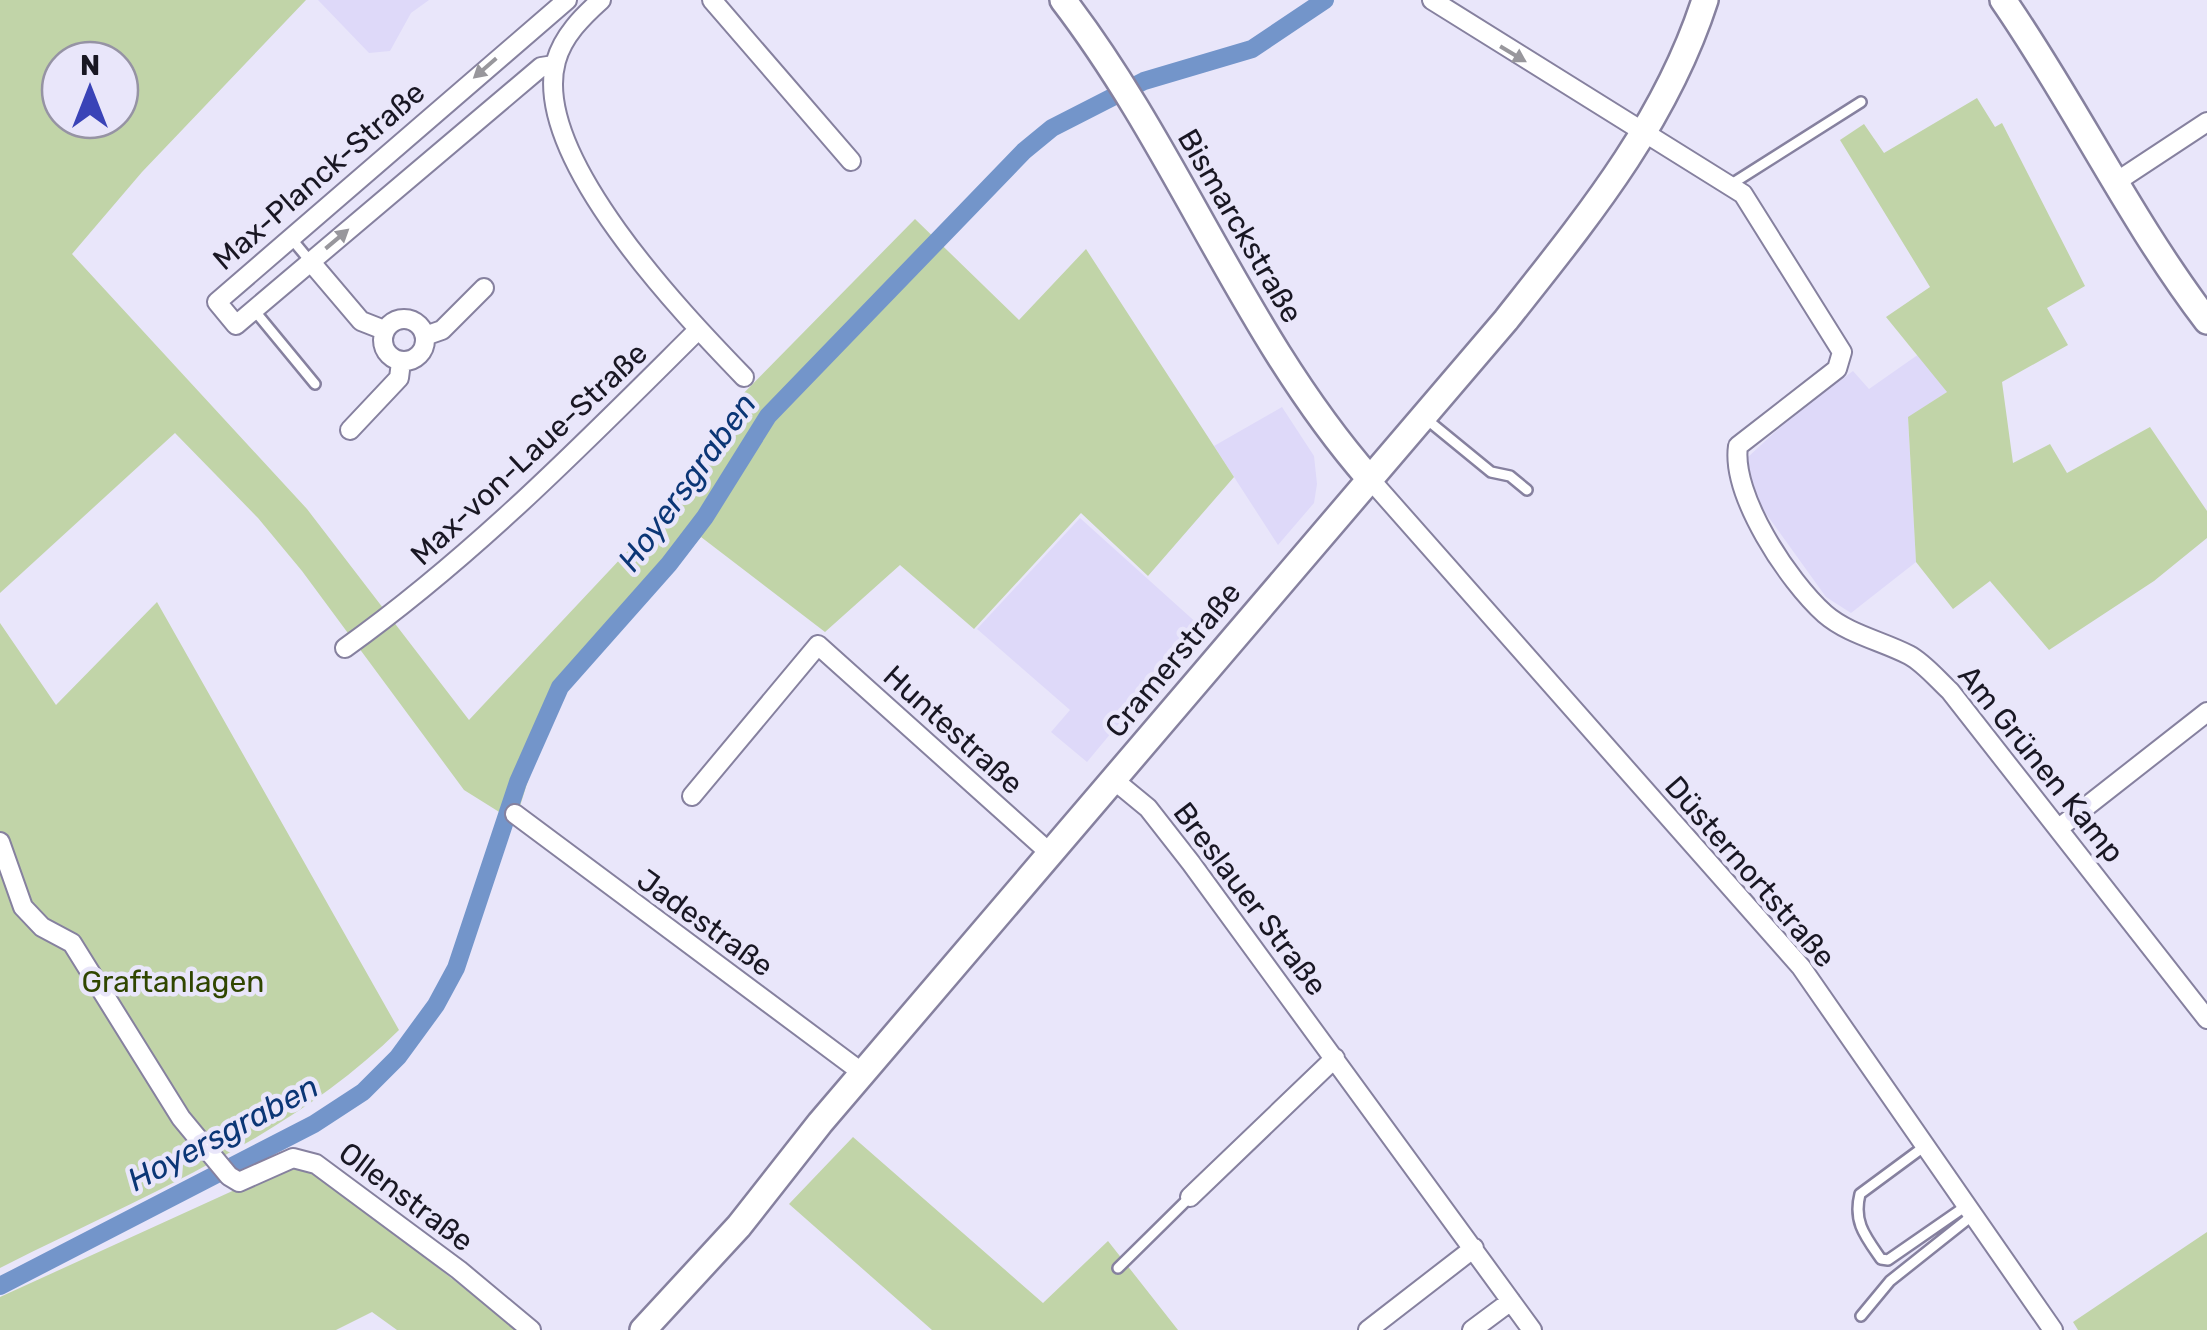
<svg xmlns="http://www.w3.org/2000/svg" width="2207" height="1330" viewBox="0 0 2207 1330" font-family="Rubik,sans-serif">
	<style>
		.built { fill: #ded9f9 }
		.green { fill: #c1d4a8; fill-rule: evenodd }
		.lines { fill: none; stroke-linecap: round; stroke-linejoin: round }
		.canal { stroke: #7395ca; stroke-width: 18 }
		.service-casing { stroke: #86819f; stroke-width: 14 }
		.minor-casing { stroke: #86819f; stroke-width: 22 }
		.secondary-casing { stroke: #86819f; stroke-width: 30 }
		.service { stroke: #fff; stroke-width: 9 }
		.minor { stroke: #fff; stroke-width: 18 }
		.secondary { stroke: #fff; stroke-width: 25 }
		.oneway { fill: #98979c }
		.labels { text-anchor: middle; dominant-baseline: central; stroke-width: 9; stroke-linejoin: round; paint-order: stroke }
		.street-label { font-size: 30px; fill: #191723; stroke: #e9e6fa }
		.park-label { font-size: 30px; fill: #304600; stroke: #e9e6fa }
		.water-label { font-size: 32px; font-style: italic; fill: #0b3676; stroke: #e9e6fa }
	</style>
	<rect width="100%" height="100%" fill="#e9e6fa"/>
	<path class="built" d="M 318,0 L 429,0 L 411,13 L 390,51 L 369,53 Z
		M 1919,354 L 1947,392 L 1908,418 L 1916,562 L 1851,613 L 1826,597 L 1754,497 L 1747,458 L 1790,418 L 1853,371 L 1869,389 Z
		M 1282,407 L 1314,456 L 1317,484 L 1314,503 L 1278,545 L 1214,446 Z
		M 1080,518 L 1200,626 L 1087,762 L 1051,732 L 1070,710 L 977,629 Z"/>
	<path class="green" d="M 0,0 L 306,0 L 142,172 L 72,254 L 307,509 L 469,720 L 655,522 L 744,418 L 731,406 L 915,219 L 1019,320 L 1086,249 L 1234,477 L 1148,576 L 1081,513 L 974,629 L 900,565 L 825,632 L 701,537 L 570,687 L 542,736 L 515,822 L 464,790 L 302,571 L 258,518 L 175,433 L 0,593 ZM 60,60 L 120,60 L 120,120 L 60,120 Z
		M 1977,98 L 1995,127 L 2002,123 L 2085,286 L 2047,308 L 2068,345 L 2002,382 L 2013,463 L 2050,444 L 2067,473 L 2150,427 L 2207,511 L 2207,538 L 2154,581 L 2049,650 L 1990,581 L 1953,609 L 1916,562 L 1908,417 L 1947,392 L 1886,317 L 1930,287 L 1840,140 L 1864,124 L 1884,153 Z
		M 157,602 L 399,1030 C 289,1139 137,1198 0,1268 L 0,623 L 56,705 Z
		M 853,1137 L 1043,1303 L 1108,1241 L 1178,1330 L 932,1330 L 789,1204 Z
		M 298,1166 L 315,1172 L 518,1330 L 397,1330 L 372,1312 L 336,1330 L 0,1330 L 0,1297 L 285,1167 Z
		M 2207,1232 L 2207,1330 L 2078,1330 L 2073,1322 Z"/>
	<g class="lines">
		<path class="canal" d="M 0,1286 L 314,1124 L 363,1092 L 398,1057 L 436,1005 L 456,968 L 518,782 L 560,687 L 669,564 L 705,517 L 768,416 L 1024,151 L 1052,128 L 1144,81 L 1252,49 L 1325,0"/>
		<defs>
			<path id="service" d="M 1730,185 L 1861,102
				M 290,237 L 310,261
				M 254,310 L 315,384
				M 1425,418 L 1491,472 L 1510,476 L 1527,490
				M 1925,1146 L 1860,1194 C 1853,1222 1865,1236 1881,1259 L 1888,1260 L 1966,1206
				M 1118,1268 L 1190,1197
				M 1861,1316 L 1890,1281 L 1973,1215"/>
			<path id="minor" d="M 601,0 C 582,17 563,36 556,61 C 530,155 683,314 744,377
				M 712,0 L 851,161
				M 1432,0 L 1743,194 L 1842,352 L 1837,369 L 1738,446 C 1731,495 1788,581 1825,614 C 1848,634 1882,641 1909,655 C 1924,663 1937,679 1950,691 L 2207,1019
				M 554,65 L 541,67 L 236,325 L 217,302 L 567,0
				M 2116,182 L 2207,122
				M 310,261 L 361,321 L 384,330
				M383 340a21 21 0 1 1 42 0a21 21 0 1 1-42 0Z
				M 425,336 L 442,330 L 484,288
				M 350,430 L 399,378 L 401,362
				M 1369,478 L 1801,967 L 2053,1330
				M 345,648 C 475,555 585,442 698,330
				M 1114,780 L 1148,808 L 1191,863 L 1532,1330
				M 692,796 L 818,645 L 1051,854
				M 515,814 L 864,1074
				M 2059,828 L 2207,712
				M 0,842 L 23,907 L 42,927 L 72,943 L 181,1118 L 229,1176 L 239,1182 L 293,1158 L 316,1164 L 459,1270 L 531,1330
				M 1190,1197 L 1335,1058
				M 1368,1330 L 1474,1248
				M 1472,1330 L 1511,1301"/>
			<path id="secondary" d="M 1063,0 C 1179,151 1244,335 1369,478
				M 2003,0 C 2075,104 2130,220 2207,321
				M 643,1330 L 739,1226 L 820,1123 L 1506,320 C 1585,220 1665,124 1705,0"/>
		</defs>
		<use href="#service" class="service-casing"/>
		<use href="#minor" class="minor-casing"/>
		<use href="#secondary" class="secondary-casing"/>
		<use href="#service" class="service"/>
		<use href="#minor" class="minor"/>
		<use href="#secondary" class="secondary"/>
	</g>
	<defs><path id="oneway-solid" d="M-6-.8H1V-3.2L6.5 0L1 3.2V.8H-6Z" transform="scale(2.5)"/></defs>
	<g class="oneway">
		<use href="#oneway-solid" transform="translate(1513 54) rotate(31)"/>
		<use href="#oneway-solid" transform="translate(485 68) rotate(139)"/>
		<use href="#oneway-solid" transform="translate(337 239) rotate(-40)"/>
	</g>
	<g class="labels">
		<g class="street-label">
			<text transform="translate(319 176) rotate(-41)">Max-Planck-Straße</text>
			<text transform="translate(1240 226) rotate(60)">Bismarckstraße</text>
			<text transform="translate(529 454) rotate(-43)">Max-von-Laue-Straße</text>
			<text transform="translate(1173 660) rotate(-50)">Cramerstraße</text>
			<text transform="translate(953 730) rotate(42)">Huntestraße</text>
			<text transform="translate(2041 764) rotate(51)">Am Grünen Kamp</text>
			<text transform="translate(1750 872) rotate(49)">Düsternortstraße</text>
			<text transform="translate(1250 899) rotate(53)">Breslauer Straße</text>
			<text transform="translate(705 923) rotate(36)">Jadestraße</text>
			<text transform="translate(406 1197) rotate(37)">Ollenstraße</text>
		</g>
		<g class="park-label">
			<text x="173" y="982">Graftanlagen</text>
		</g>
		<g class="water-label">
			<text transform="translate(687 482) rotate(-54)">Hoyersgraben</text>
			<text transform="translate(223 1133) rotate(-28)">Hoyersgraben</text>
		</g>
	</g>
	<g transform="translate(90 90)"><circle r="48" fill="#e9e6fa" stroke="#9693a4" stroke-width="2.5"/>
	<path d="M0-8L18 38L0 25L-18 38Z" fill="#3a43b7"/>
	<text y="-15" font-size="28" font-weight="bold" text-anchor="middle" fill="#191723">N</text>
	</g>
</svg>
